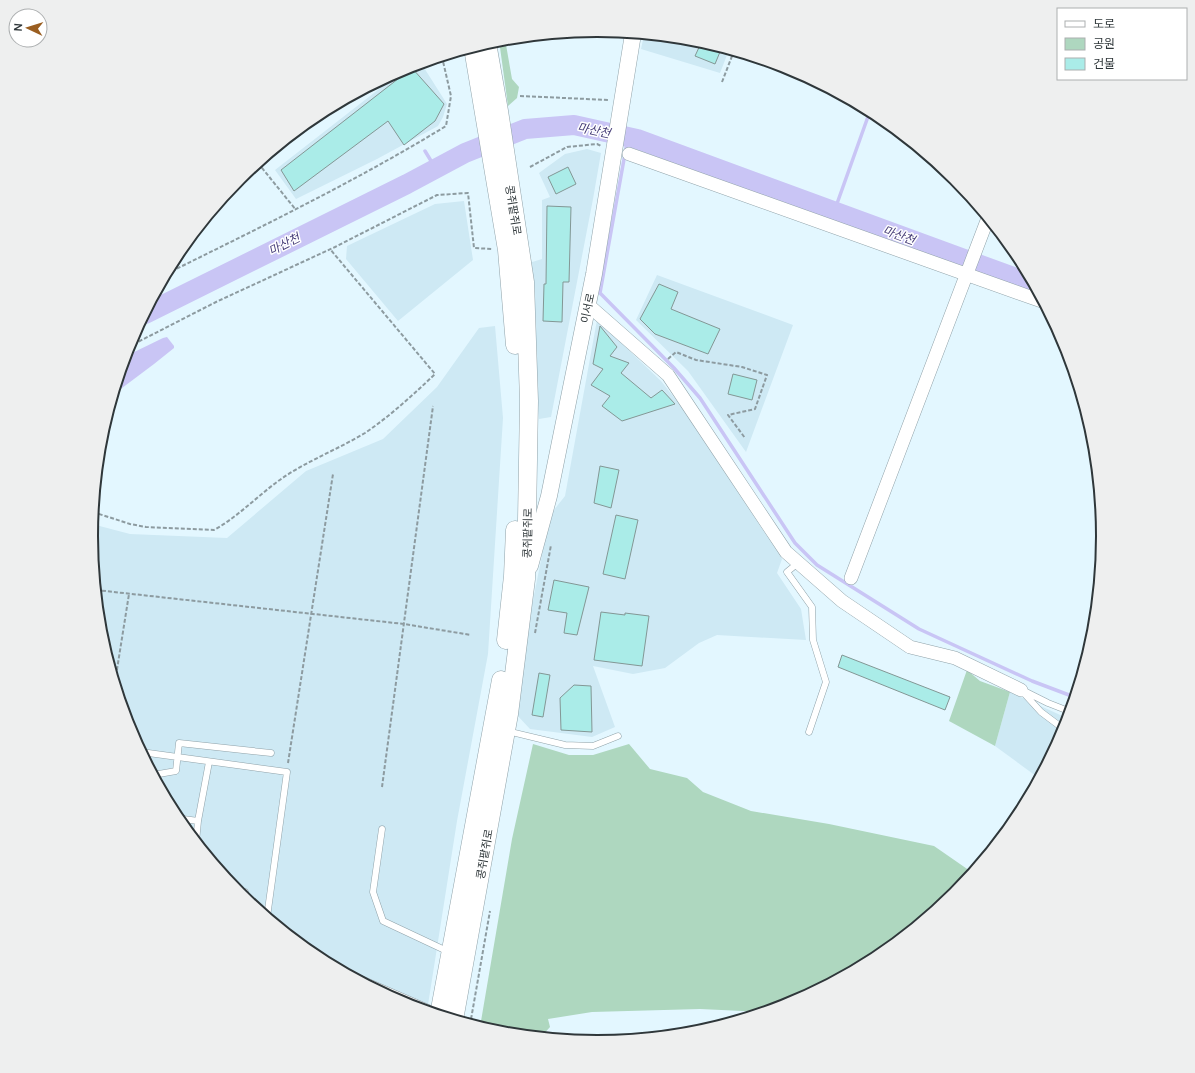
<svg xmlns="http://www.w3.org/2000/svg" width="1195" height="1073" viewBox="0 0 1195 1073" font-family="Manrope,'Noto Sans KR',sans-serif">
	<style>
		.built { fill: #cee9f4 }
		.green { fill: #aed7bf }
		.water { fill: #c9c5f5 }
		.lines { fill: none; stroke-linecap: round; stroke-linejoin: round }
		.stream { stroke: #c9c5f5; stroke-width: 3.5 }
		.river { stroke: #c9c5f5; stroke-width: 20 }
		.building { fill: #aaece8; stroke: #839795 }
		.service-casing { stroke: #90a2a9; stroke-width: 7 }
		.minor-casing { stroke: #90a2a9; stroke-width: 14 }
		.tertiary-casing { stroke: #90a2a9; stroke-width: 17 }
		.secondary-casing { stroke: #90a2a9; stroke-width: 19 }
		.path { stroke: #8d9ba0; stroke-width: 2; stroke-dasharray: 4 2; stroke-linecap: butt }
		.service { stroke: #fff; stroke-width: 6 }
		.minor { stroke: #fff; stroke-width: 13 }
		.tertiary { stroke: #fff; stroke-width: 16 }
		.secondary { stroke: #fff; stroke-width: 18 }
		.labels { text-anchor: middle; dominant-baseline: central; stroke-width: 3; stroke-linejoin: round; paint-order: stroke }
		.street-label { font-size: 11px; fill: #2f373a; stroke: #fff }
		.water-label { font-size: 12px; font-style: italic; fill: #463d78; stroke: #fff }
		.rim { fill: none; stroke: #2f373a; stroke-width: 2 }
	</style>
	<rect width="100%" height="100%" fill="#e3f7ff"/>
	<path class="built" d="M 644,35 L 697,40 L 729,50 L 720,73 L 641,49 Z
		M 421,63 L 447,104 L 443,117 L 438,126 L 377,159 L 296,199 L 275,170 L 406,68 Z
		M 587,149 L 601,153 L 593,199 L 551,417 L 539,419 L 529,263 L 542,259 L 542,200 L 550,197 L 539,173 L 565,154 Z
		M 464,201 L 473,260 L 398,321 L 346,259 L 347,246 L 435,204 Z
		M 657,275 L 793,325 L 746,452 L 688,371 L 636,320 Z
		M 597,320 L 661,381 L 680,405 L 782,559 L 777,573 L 801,609 L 806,640 L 717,635 L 699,643 L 665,668 L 633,674 L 593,666 L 615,727 L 592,737 L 530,729 L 516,714 L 528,625 L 550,515 L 565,496 Z
		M 495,326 L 503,418 L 488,654 L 457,821 L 427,1011 L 403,1004 L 316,958 L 239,894 L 176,818 L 129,730 L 101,635 L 91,536 L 92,524 L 130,534 L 227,538 L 306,471 L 383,439 L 437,387 L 479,328 Z
		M 1010,692 L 1069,719 L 1065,731 L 1040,779 L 995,746 Z"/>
	<path class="green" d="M 505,39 L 512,79 L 519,87 L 517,98 L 508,106 L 499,40 Z
		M 967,670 L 980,681 L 1010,692 L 995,746 L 949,721 Z
		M 533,744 L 569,755 L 593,755 L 629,744 L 650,769 L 687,778 L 703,792 L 751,811 L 829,824 L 934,846 L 973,873 L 955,895 L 879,958 L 791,1005 L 766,1012 L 700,1009 L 592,1012 L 548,1019 L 550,1027 L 541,1037 L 498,1033 L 480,1027 L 512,839 Z"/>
	<path class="water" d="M 167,337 L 174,346 L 174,348 L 154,364 L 114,394 L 126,356 L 163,338 Z"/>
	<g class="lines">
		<path class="stream" d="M 628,137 L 600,293 L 674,368 L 700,398 L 795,543 L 817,565 L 919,629 L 1032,681 L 1069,695 L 1076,696
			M 425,151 L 436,169
			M 834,212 L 870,111"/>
		<path class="river" d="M 145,314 L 407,184 L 465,153 L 525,129 L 574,125 L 637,139 L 1035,285"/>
	</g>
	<path class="building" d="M 702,41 L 722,47 L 715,64 L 695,56 Z
		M 412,68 L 444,104 L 435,121 L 404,145 L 388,121 L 294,191 L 281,170 Z
		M 568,167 L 576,184 L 556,194 L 548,177 Z
		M 547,206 L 571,207 L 569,282 L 563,282 L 562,322 L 543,321 L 544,284 L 546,284 Z
		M 659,284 L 678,292 L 671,309 L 720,329 L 708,354 L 655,334 L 640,319 Z
		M 600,326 L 617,347 L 610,356 L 629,363 L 621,373 L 651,398 L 662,390 L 675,404 L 622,421 L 602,406 L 610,396 L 591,385 L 603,369 L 593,364 Z
		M 733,374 L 757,380 L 752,400 L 728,394 Z
		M 600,466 L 619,470 L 611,508 L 594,503 Z
		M 616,515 L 638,520 L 625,579 L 603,574 Z
		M 554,580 L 589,587 L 577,635 L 564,633 L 567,613 L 548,610 Z
		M 601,612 L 625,615 L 625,613 L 649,616 L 642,666 L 594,660 Z
		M 842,655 L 950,697 L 945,710 L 838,667 Z
		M 539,673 L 550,675 L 543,717 L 532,715 Z
		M 574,685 L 591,686 L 592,732 L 561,730 L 560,698 Z"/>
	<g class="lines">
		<defs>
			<path id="service" d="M 798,563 L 787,572 L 812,607 L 813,640 L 826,682 L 809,732
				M 1021,690 L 1041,712 L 1065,730
				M 1024,691 L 1048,703 L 1071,712
				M 507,731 L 565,745 L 593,746 L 618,736
				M 141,752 L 287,772 L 267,917
				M 153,775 L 176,771 L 179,743 L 271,753
				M 176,818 L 198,821
				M 382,829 L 373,892 L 383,921 L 449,952
				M 196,842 L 198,821 L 209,762
				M 236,891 L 245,892 L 244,899
				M 336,968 L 438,1012"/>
			<path id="minor" d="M 629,154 L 1044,302
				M 587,304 L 668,375 L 786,552 L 842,601 L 910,647 L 955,658 L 1021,690
				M 851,578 L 988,218"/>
			<path id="tertiary" d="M 530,566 L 549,496 L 594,274 L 633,34"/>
			<path id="secondary" d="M 473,48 L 507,250 L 515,345
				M 506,640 L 513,576 L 515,530
				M 439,1015 L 501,680
				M 454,1020 L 509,714 L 526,579 L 529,401 L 525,282 L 499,111 L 487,43"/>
		</defs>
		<use href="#service" class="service-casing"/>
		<use href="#minor" class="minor-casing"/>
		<use href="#tertiary" class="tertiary-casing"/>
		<use href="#secondary" class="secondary-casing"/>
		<path class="path" d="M 722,82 L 734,51
			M 520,96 L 609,100
			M 258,163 L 296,210
			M 530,167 L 567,147 L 597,144 L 601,146
			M 166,274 C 261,227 356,181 446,126 L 451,96 L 442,57
			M 128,347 L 216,302 L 335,247 L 437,195 L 468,193 L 474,248 L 492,249
			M 668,359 L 676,352 L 696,360 L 742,367 L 767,375 L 755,409 L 728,415 L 745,438
			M 93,512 L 130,524 L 146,527 L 214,530 C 241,515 262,491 287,475 C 312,459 340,448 365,433 C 390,416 413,395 435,374 L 330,249
			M 96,590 L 404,624 L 471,635
			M 535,633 L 551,545
			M 115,682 L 129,594
			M 288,763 L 333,474
			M 382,787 L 433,406
			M 470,1025 L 490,911"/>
		<use href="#service" class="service"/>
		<use href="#minor" class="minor"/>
		<use href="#tertiary" class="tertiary"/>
		<use href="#secondary" class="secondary"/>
	</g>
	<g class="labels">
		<g class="street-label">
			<text transform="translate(514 210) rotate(81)">콩쥐팥쥐로</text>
			<text transform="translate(587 308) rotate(-78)">이서로</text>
			<text transform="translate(527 533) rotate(-89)">콩쥐팥쥐로</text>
			<text transform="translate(484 854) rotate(-80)">콩쥐팥쥐로</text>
		</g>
		<g class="water-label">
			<text transform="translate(594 130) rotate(12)">마산천</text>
			<text transform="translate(899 235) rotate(20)">마산천</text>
			<text transform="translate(284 244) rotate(-27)">마산천</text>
		</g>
	</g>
	<path d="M0 0H1195V1073H0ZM98 536a499 499 0 1 1 998 0a499 499 0 1 1-998 0Z" fill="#eeefef" fill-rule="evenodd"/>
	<path class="rim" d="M98 536a499 499 0 1 1 998 0a499 499 0 1 1-998 0Z"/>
	<rect x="1057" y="8" width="130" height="72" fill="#ffffff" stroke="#acafb0"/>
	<rect x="1065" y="21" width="20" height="6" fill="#ffffff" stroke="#acafb0"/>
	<text x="1093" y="28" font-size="12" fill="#2f373a">도로</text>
	<rect x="1065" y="38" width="20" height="12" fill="#aed7bf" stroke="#acafb0"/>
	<text x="1093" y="48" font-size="12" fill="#2f373a">공원</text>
	<rect x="1065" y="58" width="20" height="12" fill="#aaece8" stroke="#acafb0"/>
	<text x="1093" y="68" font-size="12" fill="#2f373a">건물</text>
	<g transform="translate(28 28) rotate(274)"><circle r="19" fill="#ffffff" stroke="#acafb0"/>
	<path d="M0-3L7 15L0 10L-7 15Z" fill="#9a5e20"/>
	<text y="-6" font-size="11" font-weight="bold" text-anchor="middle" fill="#2f373a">N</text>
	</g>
</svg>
